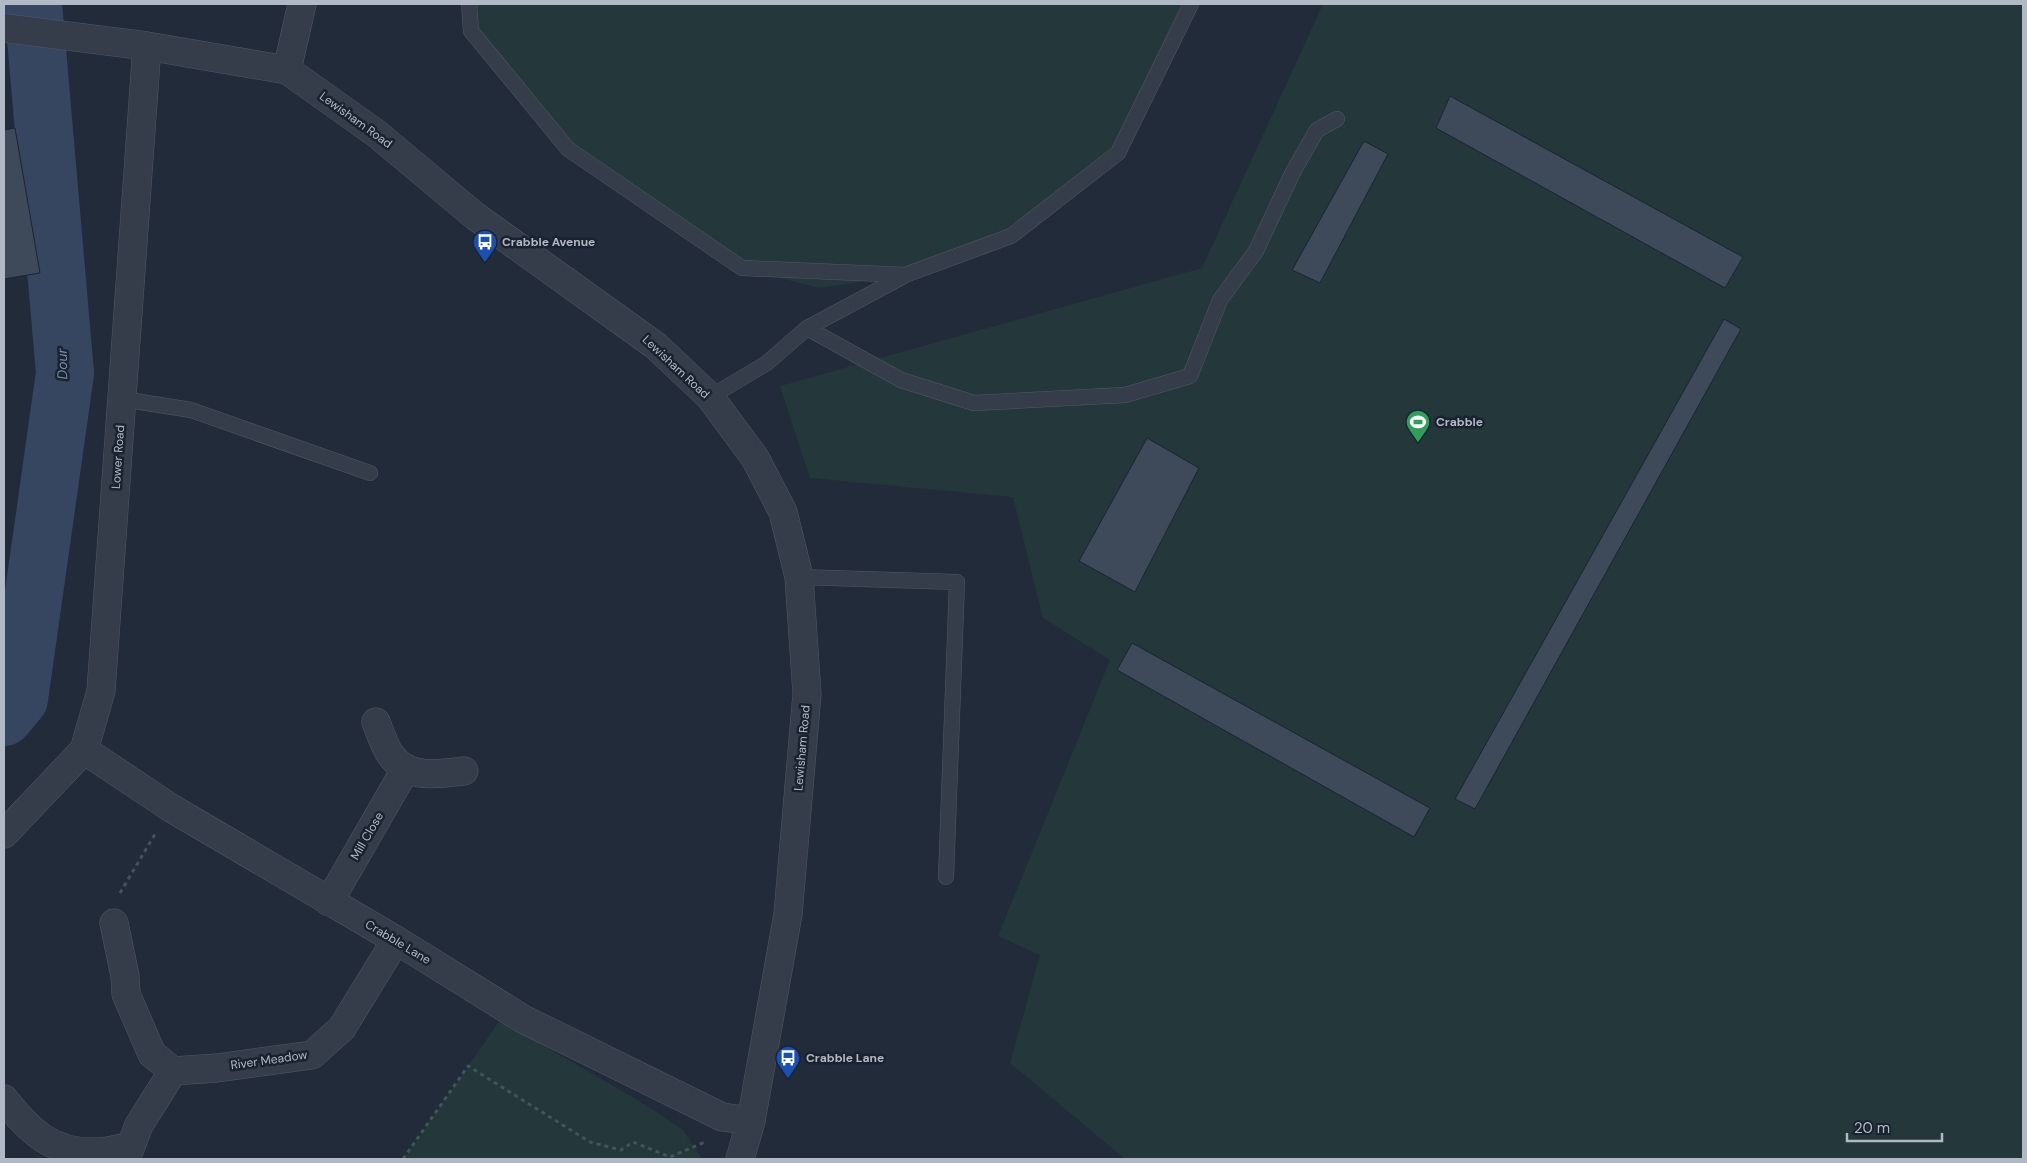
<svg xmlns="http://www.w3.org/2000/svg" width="2027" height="1163" viewBox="0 0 2027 1163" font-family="'DM Sans',sans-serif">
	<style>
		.green { fill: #24373b }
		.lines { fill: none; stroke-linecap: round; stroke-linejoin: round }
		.river { stroke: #364661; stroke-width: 58 }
		.building { fill: #3e4959; stroke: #1d2431 }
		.lane-casing { stroke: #515865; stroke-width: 16 }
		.street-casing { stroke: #515865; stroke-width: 29 }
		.path { stroke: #425458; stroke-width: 3; stroke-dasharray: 4 4; stroke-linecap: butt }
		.lane { stroke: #363d4a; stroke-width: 15 }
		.street { stroke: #363d4a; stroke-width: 28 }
		.labels { text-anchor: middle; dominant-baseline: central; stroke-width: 5; stroke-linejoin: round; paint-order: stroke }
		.street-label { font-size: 12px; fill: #b1b8c6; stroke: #1b222f }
		.poi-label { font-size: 12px; font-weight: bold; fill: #b1b8c6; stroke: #1b222f; text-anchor: start }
		.water-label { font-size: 14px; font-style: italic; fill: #798dae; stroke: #1b222f }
	</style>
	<rect width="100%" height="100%" fill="#222b3a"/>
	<path class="green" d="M 470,4 L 1191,4 L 1118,153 L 1011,236 L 905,275 L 819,288 L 742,268 L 568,149 L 472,38 Z
		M 1323,4 L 2023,4 L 2023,1159 L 1125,1159 L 1010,1063 L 1040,955 L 998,936 L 1110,660 L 1043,618 L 1013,497 L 810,478 L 780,386 L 1202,268 Z
		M 500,1020 L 646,1105 L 683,1130 L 702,1159 L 404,1159 Z"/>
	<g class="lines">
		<path class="river" d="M 4,717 L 19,699 L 65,373 L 33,4"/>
	</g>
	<path class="building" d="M 1450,96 L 1743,257 L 1725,288 L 1436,128 Z
		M 15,128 L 40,273 L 4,279 L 4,130 Z
		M 1364,141 L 1388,154 L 1320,283 L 1292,270 Z
		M 1724,319 L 1741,329 L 1475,809 L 1455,799 Z
		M 1147,438 L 1199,468 L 1135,592 L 1079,561 Z
		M 1132,643 L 1430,808 L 1414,837 L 1117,670 Z"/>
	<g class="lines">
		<defs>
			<path id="lane" d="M 469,4 L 471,31 L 568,149 L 742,268 L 905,275 L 1011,236 L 1118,153 L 1191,4
				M 807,328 L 904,276
				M 710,397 L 767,363 L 807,328 L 901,380 L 974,403 L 1125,395 L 1190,376 L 1220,300 L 1256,251 L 1293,172 L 1317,130 L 1337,119
				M 122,399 L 191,410 L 370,473
				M 799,577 L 957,582 L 946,877"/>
			<path id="street" d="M 4,28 L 147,46 L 287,70 L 377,134 L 475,216 L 656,346 L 710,397 L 755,458 L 783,512 L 799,577 L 807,694 L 788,914 L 751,1121 L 740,1159
				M 287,70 L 302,4
				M 376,722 C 380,732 384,745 390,754 C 408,780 436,774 464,771
				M 84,750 L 171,808 L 396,940 L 523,1019 L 722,1117 L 751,1121
				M 4,834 L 84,750 L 101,691 L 147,46
				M 329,902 L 405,770
				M 114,923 L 125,976 L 126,994 L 152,1054 L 173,1071 L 217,1068 L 312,1055 L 342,1028 L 396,940
				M 4,1099 C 30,1132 53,1154 97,1152 C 108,1152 120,1148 131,1146
				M 126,1159 L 139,1125 L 173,1071"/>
		</defs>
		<use href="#lane" class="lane-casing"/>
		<use href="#street" class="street-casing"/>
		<path class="path" d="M 120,893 L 155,834
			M 403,1159 L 468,1066 L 590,1142 L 621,1150 L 633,1142 L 670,1157 L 705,1142"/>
		<use href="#lane" class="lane"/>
		<use href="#street" class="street"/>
	</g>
	<defs>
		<symbol id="bus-pin" viewBox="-11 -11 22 30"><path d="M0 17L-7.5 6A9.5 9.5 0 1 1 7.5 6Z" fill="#1a4fb4" stroke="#1b222f"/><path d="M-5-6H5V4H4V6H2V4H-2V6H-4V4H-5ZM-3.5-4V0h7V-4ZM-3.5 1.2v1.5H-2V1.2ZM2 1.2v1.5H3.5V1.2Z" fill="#fff"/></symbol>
		<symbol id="stadium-pin" viewBox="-11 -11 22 30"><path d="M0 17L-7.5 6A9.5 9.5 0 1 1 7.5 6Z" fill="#2e9e5b" stroke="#1b222f"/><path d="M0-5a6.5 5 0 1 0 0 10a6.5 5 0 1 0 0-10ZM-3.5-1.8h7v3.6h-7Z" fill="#fff"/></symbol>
	</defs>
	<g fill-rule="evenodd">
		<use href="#bus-pin" x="471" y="228" width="28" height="38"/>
		<use href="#stadium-pin" x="1404" y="408" width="28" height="38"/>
		<use href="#bus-pin" x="774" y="1044" width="28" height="38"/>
	</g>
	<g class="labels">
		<g class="street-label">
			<text transform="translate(356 120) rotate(36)">Lewisham Road</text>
			<text transform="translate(676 367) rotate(43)">Lewisham Road</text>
			<text transform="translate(118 457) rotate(-86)">Lower Road</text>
			<text transform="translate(802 748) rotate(-85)">Lewisham Road</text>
			<text transform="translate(367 836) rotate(-60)">Mill Close</text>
			<text transform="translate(398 942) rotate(31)">Crabble Lane</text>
			<text transform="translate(269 1060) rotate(-8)">River Meadow</text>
		</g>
		<g class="poi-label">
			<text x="502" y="242">Crabble Avenue</text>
			<text x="1436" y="422">Crabble</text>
			<text x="806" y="1058">Crabble Lane</text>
		</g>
		<g class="water-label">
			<text transform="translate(62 364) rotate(-91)">Dour</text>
		</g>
	</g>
	<rect width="2027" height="1163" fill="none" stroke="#b1b8c6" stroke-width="10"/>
	<path d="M1847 1133v8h95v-8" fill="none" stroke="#b1b8c6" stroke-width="2.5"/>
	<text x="1854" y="1133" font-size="15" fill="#b1b8c6" stroke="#1b222f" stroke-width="4" paint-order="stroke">20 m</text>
</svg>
